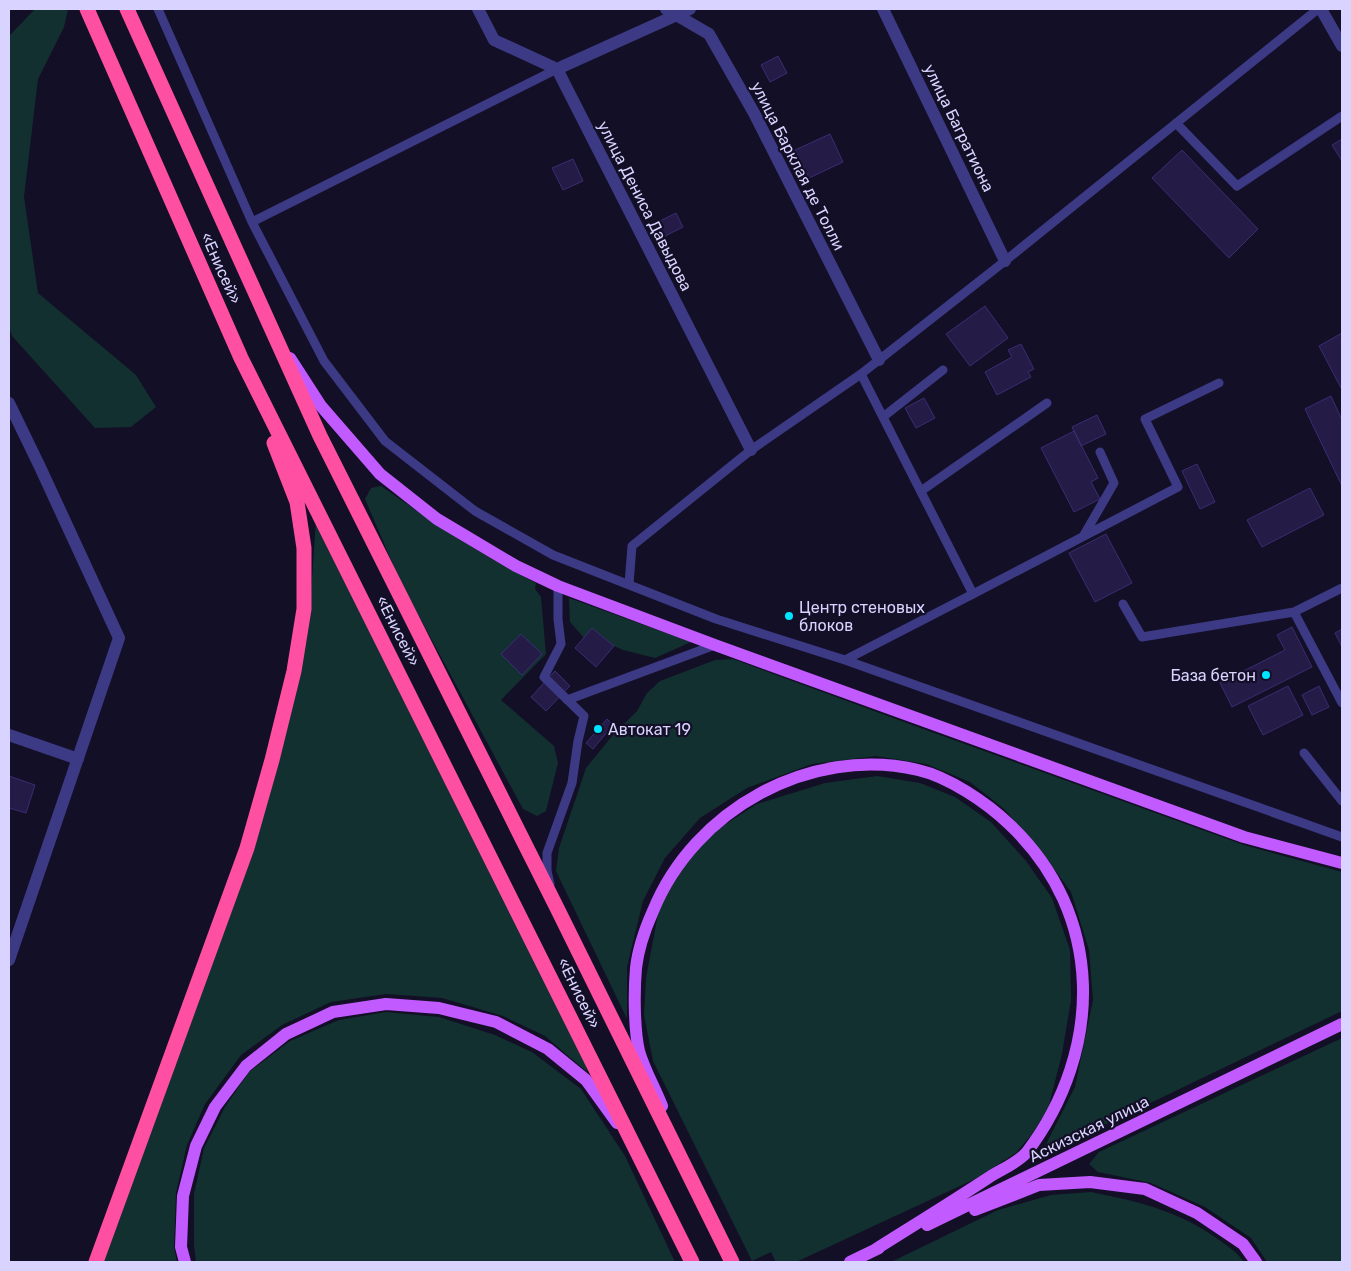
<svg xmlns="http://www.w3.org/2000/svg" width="1351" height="1271" viewBox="0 0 1351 1271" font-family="Rubik,sans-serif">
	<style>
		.green { fill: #12302f }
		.building { fill: #241b47; stroke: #3b2d73 }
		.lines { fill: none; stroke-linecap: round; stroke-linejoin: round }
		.lane { stroke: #3d3a85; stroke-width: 9 }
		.street { stroke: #3d3a85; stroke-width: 12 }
		.primary { stroke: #c25bff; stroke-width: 12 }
		.highway { stroke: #ff4fa3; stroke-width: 15 }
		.poi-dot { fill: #00e5ff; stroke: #130f26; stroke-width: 2 }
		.labels { text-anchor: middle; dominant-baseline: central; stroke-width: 4.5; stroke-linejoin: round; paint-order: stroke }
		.street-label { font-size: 16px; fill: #d9d4ff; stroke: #130f26 }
		.poi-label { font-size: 16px; fill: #d9d4ff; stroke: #130f26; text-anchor: start }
	</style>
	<rect width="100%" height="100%" fill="#130f26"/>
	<path class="green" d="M 35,9 L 68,9 L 64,27 L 38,79 L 24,197 L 38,293 L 136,375 L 156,407 L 131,427 L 95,428 L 12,336 L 9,327 L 9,36 Z
		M 381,486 C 431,521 482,556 536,583 L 535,589 L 541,597 L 546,654 L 501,700 L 554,746 L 558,763 L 546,811 L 537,816 L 523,809 L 400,581 L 365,499 L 371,488 Z
		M 316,520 L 586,1062 L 587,1072 L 545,1036 L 503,1016 L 442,998 L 386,994 L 331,1002 L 282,1025 L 241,1055 L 205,1104 L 187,1145 L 176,1193 L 174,1247 L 177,1262 L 102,1262 L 254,848 L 310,609 Z
		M 569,598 L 691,642 L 655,658 L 623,650 L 614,646 L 592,629 L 584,638 L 570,622 Z
		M 733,659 L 915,726 L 1244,845 L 1342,872 L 1342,1011 L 1040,1156 L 1075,1087 L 1093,1000 L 1089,950 L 1071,892 L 1041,851 L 1003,808 L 970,782 L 926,764 L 876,756 L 812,764 L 747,788 L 700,818 L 665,858 L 643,901 L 627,967 L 627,1019 L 556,871 L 559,848 L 586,768 L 612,736 L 637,711 L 647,693 L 660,681 L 715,660 Z
		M 877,776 L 920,783 L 955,797 L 991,822 L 1026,861 L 1052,898 L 1070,950 L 1071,1000 L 1062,1054 L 1048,1109 L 1031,1135 L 1016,1153 L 975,1179 L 796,1262 L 776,1262 L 771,1252 L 752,1261 L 653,1061 L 644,1015 L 646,978 L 659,909 L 681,864 L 715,831 L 757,804 L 825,783 Z
		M 386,1012 L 439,1017 L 495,1035 L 532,1052 L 581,1089 L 625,1156 L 675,1262 L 196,1262 L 194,1245 L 194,1194 L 204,1148 L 225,1107 L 249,1072 L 290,1041 L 339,1020 Z
		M 1342,1038 L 1342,1262 L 1267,1262 L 1251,1238 L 1205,1207 L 1151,1183 L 1098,1172 L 1089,1164 L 1099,1152 Z
		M 1091,1192 C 1136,1201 1176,1210 1215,1237 C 1226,1245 1236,1251 1244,1262 L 891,1262 L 998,1210 L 1051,1195 Z"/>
	<path class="building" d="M 778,56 L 787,73 L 770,82 L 761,65 Z
		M 830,134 L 843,162 L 809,178 L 795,150 Z
		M 1342,139 L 1342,161 L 1332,145 Z
		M 1182,150 L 1258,229 L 1229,258 L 1152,178 Z
		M 573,159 L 583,181 L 563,190 L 552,168 Z
		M 676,213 L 683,227 L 665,236 L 658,222 Z
		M 985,306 L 1008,338 L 970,366 L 946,334 Z
		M 1342,333 L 1342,387 L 1341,388 L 1319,346 Z
		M 1021,344 L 1034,369 L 1028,372 L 1031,377 L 997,395 L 985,372 L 1012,357 L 1008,350 Z
		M 1331,396 L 1342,420 L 1342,486 L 1305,409 Z
		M 924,398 L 935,418 L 916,428 L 905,408 Z
		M 1097,415 L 1106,434 L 1081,446 L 1072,427 Z
		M 1074,431 L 1098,478 L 1091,482 L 1100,499 L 1074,512 L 1041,448 Z
		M 1197,464 L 1215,502 L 1200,509 L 1182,471 Z
		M 1310,488 L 1324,515 L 1262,547 L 1247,520 Z
		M 1106,534 L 1132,583 L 1095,602 L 1069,553 Z
		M 1292,627 L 1312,667 L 1232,707 L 1220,683 L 1285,650 L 1277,635 Z
		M 592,628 L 614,646 L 596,667 L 575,648 Z
		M 1342,629 L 1342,647 L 1335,633 Z
		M 521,634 L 542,654 L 522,675 L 501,654 Z
		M 555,671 L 570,686 L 546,711 L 531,697 Z
		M 1288,686 L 1303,715 L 1263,735 L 1248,706 Z
		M 1319,686 L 1329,707 L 1312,715 L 1302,695 Z
		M 607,719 L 613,725 L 593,749 L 586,743 Z
		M 9,776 L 35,785 L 26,813 L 9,808 Z"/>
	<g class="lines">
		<path class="lane" d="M 158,9 L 252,222 L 324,361 L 385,441 L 475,511 L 553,555 L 716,619 L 845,660 L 1342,837
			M 1176,123 L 1237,186 L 1342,116
			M 252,222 L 557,69
			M 883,417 L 943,370
			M 921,491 L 1047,403
			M 1084,535 L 1114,483 L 1100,452
			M 629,584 L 632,546 L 751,450 L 861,374 L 1005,261 L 1318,9
			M 973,594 L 1178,487 L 1145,419 L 1219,383
			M 1123,604 L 1142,637 L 1294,612 L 1342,703
			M 1294,612 L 1342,588
			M 845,660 L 973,594 L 861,374
			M 567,700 L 715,645
			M 1304,753 L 1342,801
			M 550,884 L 547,871 L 547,853 L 572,783 L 578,741 L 584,716 L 544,677 L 561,644 L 558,619 L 558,586"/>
		<path class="street" d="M 478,9 L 494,40 L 557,69 L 751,450
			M 666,9 L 709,34 L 754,113 L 879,360
			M 883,9 L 1005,261
			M 1321,9 L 1342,46
			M 557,69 L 690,9
			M 9,403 L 40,467 L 119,638 L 9,960
			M 9,735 L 78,759"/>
		<path class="primary" d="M 290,358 L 321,406 L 380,474 L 437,519 L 516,566 L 558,586 L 715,645 L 1244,837 L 1342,863
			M 662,1106 C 655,1088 644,1069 639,1051 C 634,1029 634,991 636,968 C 638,949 645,929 653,911 C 694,810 810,745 918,770 C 949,777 987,803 1009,824 C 1105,914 1104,1050 1027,1152 C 1018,1163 1000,1170 988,1178 C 950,1203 911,1227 873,1251
			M 975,1210 L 1039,1185 L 1090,1182 L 1145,1189 L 1197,1213 L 1243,1244 L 1256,1262
			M 927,1225 L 1342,1024
			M 185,1262 L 181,1247 L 183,1196 L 196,1146 L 215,1107 L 246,1066 L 286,1034 L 333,1012 L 386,1004 L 439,1008 L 496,1022 L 548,1049 L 586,1080 L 617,1123
			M 850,1262 L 879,1248"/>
		<path class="highway" d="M 87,9 L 241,358 L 692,1262
			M 127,9 L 320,436 L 557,908 L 732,1262
			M 96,1262 L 247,848 L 272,760 L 294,671 L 304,609 L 304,548 L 297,502 L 274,443"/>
	</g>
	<g class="poi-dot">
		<circle cx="789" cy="616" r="5"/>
		<circle cx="1266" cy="675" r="5"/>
		<circle cx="598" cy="729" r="5"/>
	</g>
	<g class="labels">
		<g class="street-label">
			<text transform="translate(959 128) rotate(64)">улица Багратиона</text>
			<text transform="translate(798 166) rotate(63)">улица Барклая де Толли</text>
			<text transform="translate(645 206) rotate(63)">улица Дениса Давыдова</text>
			<text transform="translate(221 268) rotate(66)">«Енисей»</text>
			<text transform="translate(398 631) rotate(63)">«Енисей»</text>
			<text transform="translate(579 993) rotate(64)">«Енисей»</text>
			<text transform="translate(1089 1129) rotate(-26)">Аскизская улица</text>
		</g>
		<g class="poi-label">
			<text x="799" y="607">Центр стеновых<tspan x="799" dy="18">блоков</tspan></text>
			<text x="1256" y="675" text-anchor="end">База бетон</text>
			<text x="608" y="729">Автокат 19</text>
		</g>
	</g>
	<rect width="1351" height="1271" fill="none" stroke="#d9d4ff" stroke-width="20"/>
</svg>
